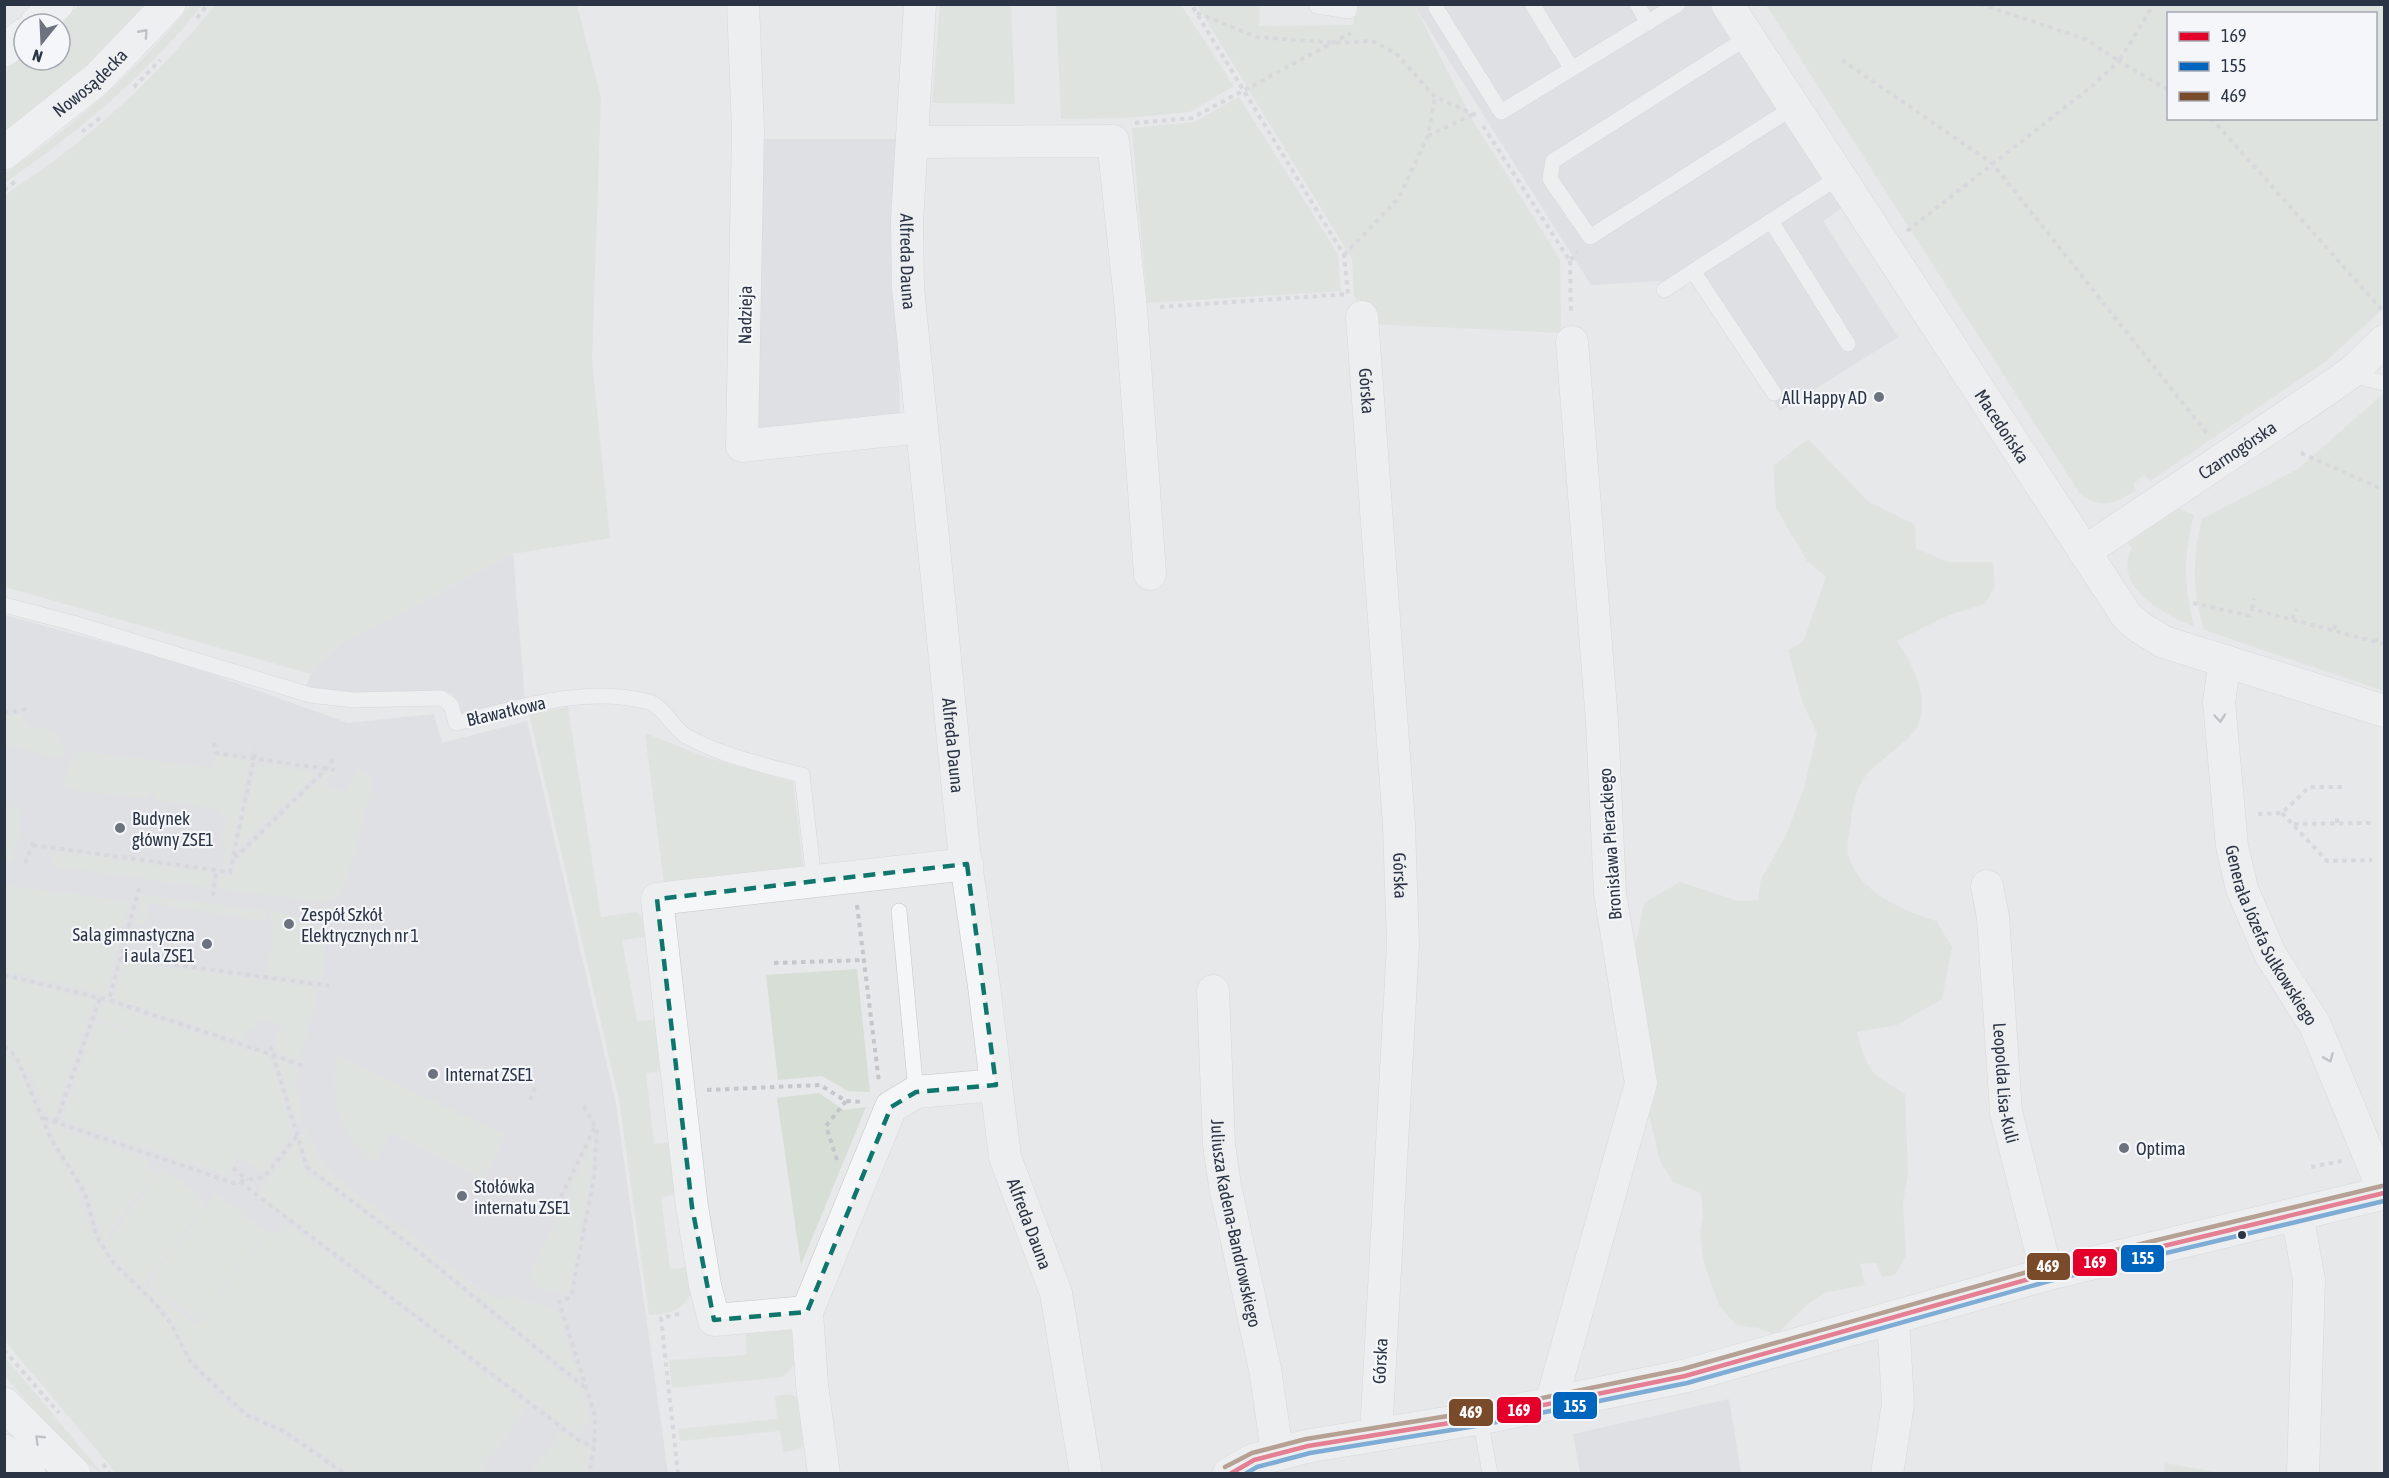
<svg xmlns="http://www.w3.org/2000/svg" width="2389" height="1478" viewBox="0 0 2389 1478" font-family="'Asap Condensed',sans-serif">
	<style>
		.built { fill: #d4d7dd }
		.green { fill: #d6ded6; fill-rule: evenodd }
		.lines { fill: none; stroke-linecap: round; stroke-linejoin: round }
		.service-casing { stroke: #c4c6c8; stroke-width: 16 }
		.minor-casing { stroke: #c4c6c8; stroke-width: 33 }
		.tertiary-casing { stroke: #c4c6c8; stroke-width: 34 }
		.secondary-casing { stroke: #c4c6c8; stroke-width: 34 }
		.primary-casing { stroke: #c2c5c8; stroke-width: 34 }
		.path { stroke: #c5c6ca; stroke-width: 4; stroke-dasharray: 4.5 4.5; stroke-linecap: butt }
		.service { stroke: #f5f6f7; stroke-width: 15 }
		.minor { stroke: #f5f6f7; stroke-width: 32 }
		.tertiary { stroke: #f5f6f7; stroke-width: 33 }
		.secondary { stroke: #f8f8f8; stroke-width: 33 }
		.primary { stroke: #f8f8f8; stroke-width: 33 }
		.bus-1-casing { stroke: #f4f6f9; stroke-width: 9 }
		.bus-2-casing { stroke: #f4f6f9; stroke-width: 9 }
		.bus-3-casing { stroke: #f4f6f9; stroke-width: 9 }
		.bus-1 { stroke: #e4002b; stroke-width: 4.5 }
		.bus-2 { stroke: #0065bd; stroke-width: 4.5 }
		.bus-3 { stroke: #7a4b2a; stroke-width: 4.5 }
		.oneway { stroke: #92969e }
		.oneway2 { stroke: #90959e }
		.marked { fill: none; stroke: #0f766e; stroke-width: 4.5; stroke-dasharray: 12 8; stroke-linejoin: round }
		.poi-dot { fill: #6c737f; stroke: #f4f6f9; stroke-width: 2 }
		.bus-dot { fill: #2b3445; stroke: #f4f6f9; stroke-width: 2 }
		.labels { text-anchor: middle; dominant-baseline: central; stroke-width: 4.5; stroke-linejoin: round; paint-order: stroke }
		.street-label { font-size: 18px; fill: #2b3445; stroke: #f4f6f9 }
		.poi-label { font-size: 18px; fill: #2b3445; stroke: #f4f6f9; text-anchor: start }
		.line-badge { stroke: #f4f6f9; stroke-width: 2 }
		.badge-label { font-size: 16px; text-anchor: middle; font-weight: bold; fill: #fff }
	</style>
	<rect width="100%" height="100%" fill="#e6e8ea"/>
	<path class="built" d="M 1414,5 L 1710,5 L 1842,208 L 1823,221 L 1898,337 L 1780,411 L 1693,279 L 1591,285 Z
		M 758,139 L 903,139 L 895,249 L 900,416 L 743,430 Z
		M 513,554 L 525,700 L 459,714 L 452,693 L 338,697 L 305,688 L 311,674 L 340,644 Z
		M 4,615 L 174,661 L 348,723 L 434,714 L 442,743 L 527,721 L 616,1104 L 668,1473 L 204,1473 L 5,1278 Z
		M 1729,1399 L 1741,1473 L 1580,1473 L 1573,1434 Z"/>
	<path class="green" d="M 192,4 L 202,5 C 147,75 78,132 5,183 L 5,173 C 75,126 137,70 192,4 Z
		M 79,5 L 150,5 L 112,46 L 5,135 L 4,71 L 24,55 L 24,60 L 60,60 L 59,24 Z
		M 215,5 L 577,5 L 601,98 L 592,360 L 610,538 L 513,554 L 340,644 L 311,674 L 5,587 L 5,195 C 85,143 155,80 215,5 Z
		M 940,5 L 1011,5 L 1015,104 L 932,103 Z
		M 1056,5 L 1181,5 L 1234,86 L 1190,112 L 1127,118 L 1061,119 Z
		M 1197,5 L 1260,5 L 1259,26 L 1353,25 L 1356,5 L 1414,5 L 1473,121 L 1560,259 L 1561,333 L 1369,324 L 1354,296 L 1352,259 Z
		M 1766,5 L 2384,5 L 2384,308 L 2325,362 L 2150,481 L 2144,475 L 2133,484 L 2136,490 C 2117,503 2101,510 2080,494 ZM 2168,14 L 2376,14 L 2376,118 L 2168,118 Z
		M 1239,97 L 1338,254 L 1341,291 L 1147,303 L 1132,128 L 1194,122 Z
		M 2384,393 L 2384,691 L 2204,630 C 2192,592 2192,557 2202,519 L 2298,469 Z
		M 1808,439 L 1869,502 L 1915,525 L 1916,548 L 1947,562 L 1993,562 L 1995,586 L 1985,604 L 1949,615 L 1897,641 C 1912,663 1931,699 1917,727 C 1909,742 1876,762 1864,778 C 1856,788 1852,809 1851,822 C 1850,831 1846,845 1848,854 C 1858,892 1902,910 1936,921 L 1952,947 L 1942,999 L 1897,1025 L 1857,1032 C 1868,1072 1869,1072 1905,1094 L 1908,1174 L 1903,1202 L 1906,1256 L 1895,1275 L 1882,1277 L 1876,1263 L 1860,1264 L 1865,1285 L 1824,1293 L 1806,1306 L 1776,1335 L 1758,1328 L 1736,1325 L 1719,1305 L 1704,1263 L 1700,1234 L 1703,1217 L 1701,1193 L 1673,1182 L 1660,1161 L 1648,1110 L 1635,948 L 1644,903 L 1680,882 L 1738,901 L 1758,900 L 1761,879 L 1787,833 L 1804,788 L 1817,733 L 1803,704 L 1788,650 L 1803,642 L 1826,577 L 1807,561 L 1776,508 L 1773,466 Z
		M 2176,507 L 2194,515 C 2183,557 2184,585 2194,627 C 2165,614 2111,588 2132,548 L 2128,543 Z
		M 568,707 L 601,917 L 637,912 L 646,920 L 651,936 L 622,940 L 637,1021 L 661,1019 L 665,1071 L 646,1073 L 654,1144 L 673,1142 L 679,1194 L 661,1197 L 670,1269 L 687,1267 L 692,1291 C 683,1311 670,1314 649,1315 L 619,1100 L 529,714 Z
		M 20,714 L 29,727 L 54,730 L 66,748 L 62,759 L 5,744 L 5,717 Z
		M 645,733 L 703,756 L 793,782 L 803,867 L 664,884 Z
		M 74,750 L 213,768 L 216,756 L 250,761 L 227,870 L 222,869 L 226,844 L 221,843 L 226,816 L 220,814 L 221,810 L 155,800 L 155,795 L 148,793 L 146,799 L 68,789 L 63,784 Z
		M 257,764 L 319,772 L 235,851 Z
		M 358,770 L 371,777 L 372,786 L 347,881 C 343,892 334,902 322,902 L 217,889 L 219,875 L 232,877 L 236,861 L 328,772 L 334,772 L 325,788 L 346,791 Z
		M 5,805 L 22,810 L 18,839 L 11,855 L 14,857 L 12,862 L 5,861 Z
		M 50,850 L 213,873 L 210,888 L 53,866 Z
		M 5,885 L 130,901 L 106,995 L 5,971 Z
		M 141,894 L 266,911 L 264,921 L 148,903 L 145,925 L 135,922 Z
		M 270,911 C 317,918 334,933 321,981 L 268,974 L 274,922 L 269,921 Z
		M 123,961 L 319,988 L 300,1061 L 277,1053 L 275,1041 L 281,1026 L 259,1018 L 254,1031 L 248,1030 L 245,1042 L 114,999 Z
		M 857,969 L 870,1092 L 848,1091 L 822,1076 L 778,1080 L 766,975 Z
		M 5,978 L 95,1000 L 55,1117 L 46,1114 L 31,1077 L 5,1043 Z
		M 102,1002 L 270,1057 L 293,1133 L 263,1173 L 238,1155 L 230,1176 L 62,1120 L 95,1021 L 196,1055 L 96,1019 Z
		M 4,1051 L 23,1075 L 53,1149 L 73,1177 L 96,1240 L 109,1261 L 153,1305 L 169,1324 L 191,1367 L 231,1408 L 300,1445 L 339,1473 L 116,1473 L 5,1341 Z
		M 338,1055 L 506,1136 L 485,1179 L 390,1133 L 375,1163 C 340,1137 327,1097 338,1055 Z
		M 277,1060 L 298,1067 L 296,1086 L 303,1120 L 298,1126 Z
		M 819,1093 L 844,1110 L 866,1107 L 801,1265 L 777,1098 Z
		M 48,1124 L 155,1161 L 146,1163 L 148,1171 L 153,1170 L 158,1163 L 161,1165 L 106,1237 L 148,1269 L 110,1238 L 162,1167 L 202,1197 L 198,1203 L 202,1199 L 206,1203 L 145,1284 L 197,1325 L 270,1229 L 275,1234 L 285,1221 L 529,1406 L 479,1473 L 350,1473 L 278,1424 L 248,1412 L 228,1398 L 198,1366 L 186,1349 L 169,1315 L 120,1265 L 105,1245 L 86,1189 L 57,1144 Z
		M 306,1130 L 320,1158 L 332,1174 L 485,1293 L 496,1298 L 511,1296 L 557,1310 L 581,1381 L 431,1258 L 309,1166 L 300,1137 Z
		M 594,1139 L 591,1178 L 569,1296 L 538,1289 L 529,1275 Z
		M 296,1143 L 304,1169 L 419,1255 L 583,1391 L 591,1420 L 578,1436 L 257,1194 Z
		M 216,1193 L 266,1231 L 198,1321 L 148,1284 Z
		M 787,1326 L 794,1331 L 796,1363 L 783,1377 L 672,1388 L 669,1360 L 747,1355 L 745,1328 Z
		M 5,1357 L 102,1473 C 88,1469 14,1391 6,1376 C 3,1371 4,1363 5,1357 Z
		M 789,1394 L 803,1400 L 807,1443 L 800,1449 L 783,1452 L 780,1431 L 680,1441 L 678,1429 L 777,1419 L 775,1396 Z
		M 562,1431 L 591,1452 L 584,1473 L 530,1473 Z
		M 2165,1463 L 2223,1473 L 2164,1473 Z"/>
	<g class="lines">
		<defs>
			<path id="service" d="M 1532,4 L 1572,69
				M 1637,4 L 1648,23
				M 1317,6 L 1349,11 L 1350,4
				M 1436,8 L 1501,112 L 1678,4
				M 1748,37 L 1553,161 L 1550,179 L 1590,237 L 1794,107
				M 1771,221 L 1848,344
				M 1693,271 L 1774,393
				M 1664,290 L 1839,177
				M 2353,371 L 2363,378 L 2384,383
				M 4,605 L 73,623 L 310,695 L 353,700 L 441,698 L 451,705 L 456,723 C 517,708 586,685 649,702 C 663,706 673,728 686,736 C 722,756 763,765 802,775 L 814,880
				M 899,911 L 916,1092
				M 1480,1418 L 1490,1474"/>
			<g id="minor">
				<path d="M 743,4 L 748,129 L 742,446 L 921,427"/>
				<path id="s1" d="M 920,4 L 907,221 L 908,287 L 964,850 L 984,986 L 1005,1157 L 1056,1293 L 1086,1474"/>
				<path id="s2" d="M 1727,4 L 2126,615 L 2139,627 L 2164,642 L 2384,711"/>
				<path d="M 913,142 L 1113,141 L 1131,309 L 1150,574"/>
				<path id="s3" d="M 1362,317 L 1399,825 L 1403,944 L 1377,1416 L 1380,1434"/>
				<path id="s4" d="M 2084,552 L 2323,392 L 2353,371 L 2384,341"/>
				<path id="s5" d="M 2225,661 L 2219,702 L 2232,846 L 2242,889 L 2270,954 L 2315,1025 L 2384,1192"/>
				<path id="s6" d="M 1987,886 L 1993,917 L 2006,1112 L 2047,1274"/>
				<path id="s7" d="M 1213,991 L 1219,1145 L 1225,1186 L 1265,1369 L 1277,1452"/>
				<path d="M 2297,1214 L 2309,1280 L 2303,1474"/>
				<path d="M 807,1312 L 714,1320 L 705,1285 L 692,1207 L 657,899 L 967,864"/>
				<path d="M 1551,1403 L 1641,1083 L 1610,893 L 1602,721 L 1572,342"/>
				<path d="M 824,1474 L 812,1385 L 807,1312 L 891,1107 L 916,1092 L 996,1085"/>
				<path d="M 1887,1474 L 1898,1404 L 1893,1318"/>
			</g>
			<path id="tertiary" d="M 1229,1474 L 1254,1460 L 1308,1446 L 1480,1418 L 1685,1376 L 2047,1274 L 2384,1193"/>
			<g id="secondary">
				<path d="M 36,24 L 57,4"/>
				<path d="M 4,50 L 24,35"/>
				<path id="s8" d="M 4,153 L 97,79 L 169,4"/>
			</g>
			<path id="primary" d="M 4,1404 L 74,1474
				M 4,1451 L 29,1474"/>
		</defs>
		<use href="#service" class="service-casing"/>
		<use href="#minor" class="minor-casing"/>
		<use href="#tertiary" class="tertiary-casing"/>
		<use href="#secondary" class="secondary-casing"/>
		<use href="#primary" class="primary-casing"/>
		<path class="path" d="M 1980,4 L 2085,39 L 2119,61 L 2154,4
			M 1197,13 L 1257,37 L 1337,43 L 1372,41 L 1396,53 L 1435,97 L 1476,115
			M 197,18 L 208,4
			M 1842,60 L 1993,164 L 2209,436
			M 134,87 L 160,60
			M 2211,118 L 2384,312
			M 1135,123 L 1192,118 L 1351,33
			M 1483,126 L 1570,261 L 1578,251
			M 82,132 L 100,118
			M 1428,136 L 1476,113
			M 4,190 L 16,181
			M 1907,231 L 2091,87 L 2119,61 L 2168,90
			M 1344,255 L 1398,199 L 1428,136 L 1435,97
			M 1570,261 L 1571,314
			M 1160,307 L 1348,294 L 1344,255 L 1191,4
			M 2301,453 L 2384,490
			M 2193,603 L 2250,616 L 2252,609 L 2384,644
			M 2252,609 L 2254,598
			M 2292,619 L 2296,609
			M 2334,629 L 2337,620
			M 2376,642 L 2378,633
			M 4,713 L 27,709
			M 214,743 L 216,753 L 335,770
			M 2282,813 L 2327,861 L 2372,860
			M 2258,814 L 2282,813 L 2309,787 L 2342,787
			M 2337,823 L 2337,814
			M 2294,824 L 2371,823
			M 33,845 L 230,872 L 256,749
			M 234,856 L 237,856 L 323,772 L 336,756
			M 25,863 L 34,841
			M 139,888 L 109,1000 L 273,1055 L 307,1167 L 418,1251 L 587,1389
			M 213,896 L 216,871
			M 857,905 L 879,1082
			M 129,930 L 147,932
			M 121,957 L 329,986
			M 774,963 L 865,960
			M 4,975 L 109,1000
			M 4,1046 L 16,1056 L 50,1137 L 85,1193 L 96,1235 L 114,1264 L 155,1303 L 171,1324 L 191,1363 L 247,1415 L 285,1432 L 345,1474
			M 270,1046 L 273,1055 L 306,1067
			M 707,1090 L 820,1085 L 846,1101 L 862,1102
			M 530,1100 L 537,1083
			M 584,1106 L 597,1130 L 594,1178 L 571,1297 L 559,1302 L 595,1416 L 594,1448 L 589,1474
			M 44,1118 L 233,1183 L 264,1177 L 297,1136
			M 56,1122 L 100,998
			M 837,1160 L 826,1126 L 846,1101
			M 2311,1167 L 2342,1161
			M 233,1168 L 248,1180
			M 240,1182 L 577,1439 L 594,1448
			M 553,1213 L 595,1127
			M 4,1350 L 59,1413
			M 103,1464 L 110,1474
			M 678,1474 L 661,1318 L 683,1313"/>
		<use href="#service" class="service"/>
		<use href="#minor" class="minor"/>
		<use href="#tertiary" class="tertiary"/>
		<use href="#secondary" class="secondary"/>
		<use href="#primary" class="primary"/>
		<defs>
			<path id="bus-1" d="M 1230,1474 L 1254,1460 L 1308,1446 L 1480,1418 L 1685,1376 L 2047,1274 L 2384,1193"/>
			<path id="bus-2" d="M 1245,1474 L 1257,1467 L 1310,1453 L 1482,1425 L 1687,1383 L 2049,1281 L 2384,1201"/>
			<path id="bus-3" d="M 1225,1467 L 1252,1453 L 1306,1439 L 1479,1411 L 1683,1369 L 2045,1267 L 2382,1186"/>
		</defs>
		<use href="#bus-1" class="bus-1-casing"/>
		<use href="#bus-2" class="bus-2-casing"/>
		<use href="#bus-3" class="bus-3-casing"/>
		<use href="#bus-1" class="bus-1"/>
		<use href="#bus-2" class="bus-2"/>
		<use href="#bus-3" class="bus-3"/>
	</g>
	<defs><path id="oneway-chevron" d="M-2-3.5L2.5 0L-2 3.5" fill="none" stroke-width="1.6" stroke-linecap="round" stroke-linejoin="round" transform="scale(1.5)"/></defs>
	<g class="oneway">
		<use href="#oneway-chevron" transform="translate(144 33) rotate(-48)"/>
		<use href="#oneway-chevron" transform="translate(39 1439) rotate(-136)"/>
	</g>
	<g class="oneway2">
		<use href="#oneway-chevron" transform="translate(2220 718) rotate(85)"/>
		<use href="#oneway-chevron" transform="translate(2329 1058) rotate(67)"/>
	</g>
	<path d="M0 0H2389V1478H0ZM 967,864 L 996,1085 L 916,1092 L 891,1107 L 807,1312 L 714,1320 L 692,1207 L 657,899 Z" fill="#e6e8ea" fill-opacity=".55" fill-rule="evenodd"/>
	<path class="marked" d="M 967,864 L 996,1085 L 916,1092 L 891,1107 L 807,1312 L 714,1320 L 692,1207 L 657,899 Z"/>
	<g class="poi-dot">
		<circle cx="1879" cy="397" r="6"/>
		<circle cx="120" cy="828" r="6"/>
		<circle cx="289" cy="924" r="6"/>
		<circle cx="207" cy="944" r="6"/>
		<circle cx="433" cy="1074" r="6"/>
		<circle cx="2124" cy="1148" r="6"/>
		<circle cx="462" cy="1196" r="6"/>
	</g>
	<circle class="bus-dot" cx="2242" cy="1235" r="5"/>
	<g class="labels">
		<g class="street-label">
			<text stroke="none"><textPath href="#s8" startOffset="111">Nowosądecka</textPath></text>
			<text stroke="none"><textPath href="#s1" startOffset="258">Alfreda Dauna</textPath></text>
			<text transform="translate(745 315) rotate(-89)">Nadzieja</text>
			<text stroke="none"><textPath href="#s3" startOffset="74">Górska</textPath></text>
			<text stroke="none"><textPath href="#s2" startOffset="504">Macedońska</textPath></text>
			<text stroke="none"><textPath href="#s4" startOffset="184">Czarnogórska</textPath></text>
			<text transform="translate(506 711) rotate(-13)">Bławatkowa</text>
			<text stroke="none"><textPath href="#s1" startOffset="744">Alfreda Dauna</textPath></text>
			<text transform="translate(1610 844) rotate(-94)">Bronisława Pierackiego</text>
			<text stroke="none"><textPath href="#s3" startOffset="560">Górska</textPath></text>
			<text stroke="none"><textPath href="#s5" startOffset="284">Generała Józefa Sułkowskiego</textPath></text>
			<text stroke="none"><textPath href="#s6" startOffset="198">Leopolda Lisa-Kuli</textPath></text>
			<text stroke="none"><textPath href="#s1" startOffset="1230">Alfreda Dauna</textPath></text>
			<text stroke="none"><textPath href="#s7" startOffset="234">Juliusza Kadena-Bandrowskiego</textPath></text>
			<text transform="translate(1380 1361) rotate(-87)">Górska</text>
		</g>
		<g class="poi-label">
			<text x="1867" y="397" text-anchor="end">All Happy AD</text>
			<text x="132" y="818">Budynek<tspan x="132" dy="21">główny ZSE1</tspan></text>
			<text x="301" y="914">Zespół Szkół<tspan x="301" dy="21">Elektrycznych nr 1</tspan></text>
			<text x="195" y="934" text-anchor="end">Sala gimnastyczna<tspan x="195" dy="21">i aula ZSE1</tspan></text>
			<text x="445" y="1074">Internat ZSE1</text>
			<text x="2136" y="1148">Optima</text>
			<text x="474" y="1186">Stołówka<tspan x="474" dy="21">internatu ZSE1</tspan></text>
		</g>
	</g>
	<g class="line-badge">
		<rect x="2120" y="1244" width="45" height="29" rx="6" fill="#0065bd"/>
		<rect x="2072" y="1248" width="46" height="29" rx="6" fill="#e4002b"/>
		<rect x="2026" y="1252" width="45" height="29" rx="6" fill="#7a4b2a"/>
		<rect x="1552" y="1391" width="46" height="29" rx="6" fill="#0065bd"/>
		<rect x="1496" y="1396" width="46" height="28" rx="6" fill="#e4002b"/>
		<rect x="1448" y="1398" width="46" height="29" rx="6" fill="#7a4b2a"/>
	</g>
	<g class="badge-label">
		<text x="2143" y="1264">155</text>
		<text x="2095" y="1268">169</text>
		<text x="2048" y="1272">469</text>
		<text x="1575" y="1412">155</text>
		<text x="1519" y="1416">169</text>
		<text x="1471" y="1418">469</text>
	</g>
	<rect width="2389" height="1478" fill="none" stroke="#2b3445" stroke-width="12"/>
	<rect x="2167" y="12" width="210" height="108" fill="#f4f6f9" stroke="#a4a8b1" stroke-width="1.5"/>
	<rect x="2179" y="32" width="30" height="9" fill="#e4002b" stroke="#a4a8b1" stroke-width="1.5"/>
	<text x="2221" y="42" font-size="18" fill="#2b3445">169</text>
	<rect x="2179" y="62" width="30" height="9" fill="#0065bd" stroke="#a4a8b1" stroke-width="1.5"/>
	<text x="2221" y="72" font-size="18" fill="#2b3445">155</text>
	<rect x="2179" y="92" width="30" height="9" fill="#7a4b2a" stroke="#a4a8b1" stroke-width="1.5"/>
	<text x="2221" y="102" font-size="18" fill="#2b3445">469</text>
	<g transform="translate(42 42) rotate(198)"><circle r="28" fill="#f4f6f9" stroke="#a4a8b1" stroke-width="1.5"/>
	<path d="M0-4.5L10 22L0 15L-10 22Z" fill="#6c737f"/>
	<text y="-9" font-size="16" font-weight="bold" text-anchor="middle" fill="#2b3445">N</text>
	</g>
</svg>
